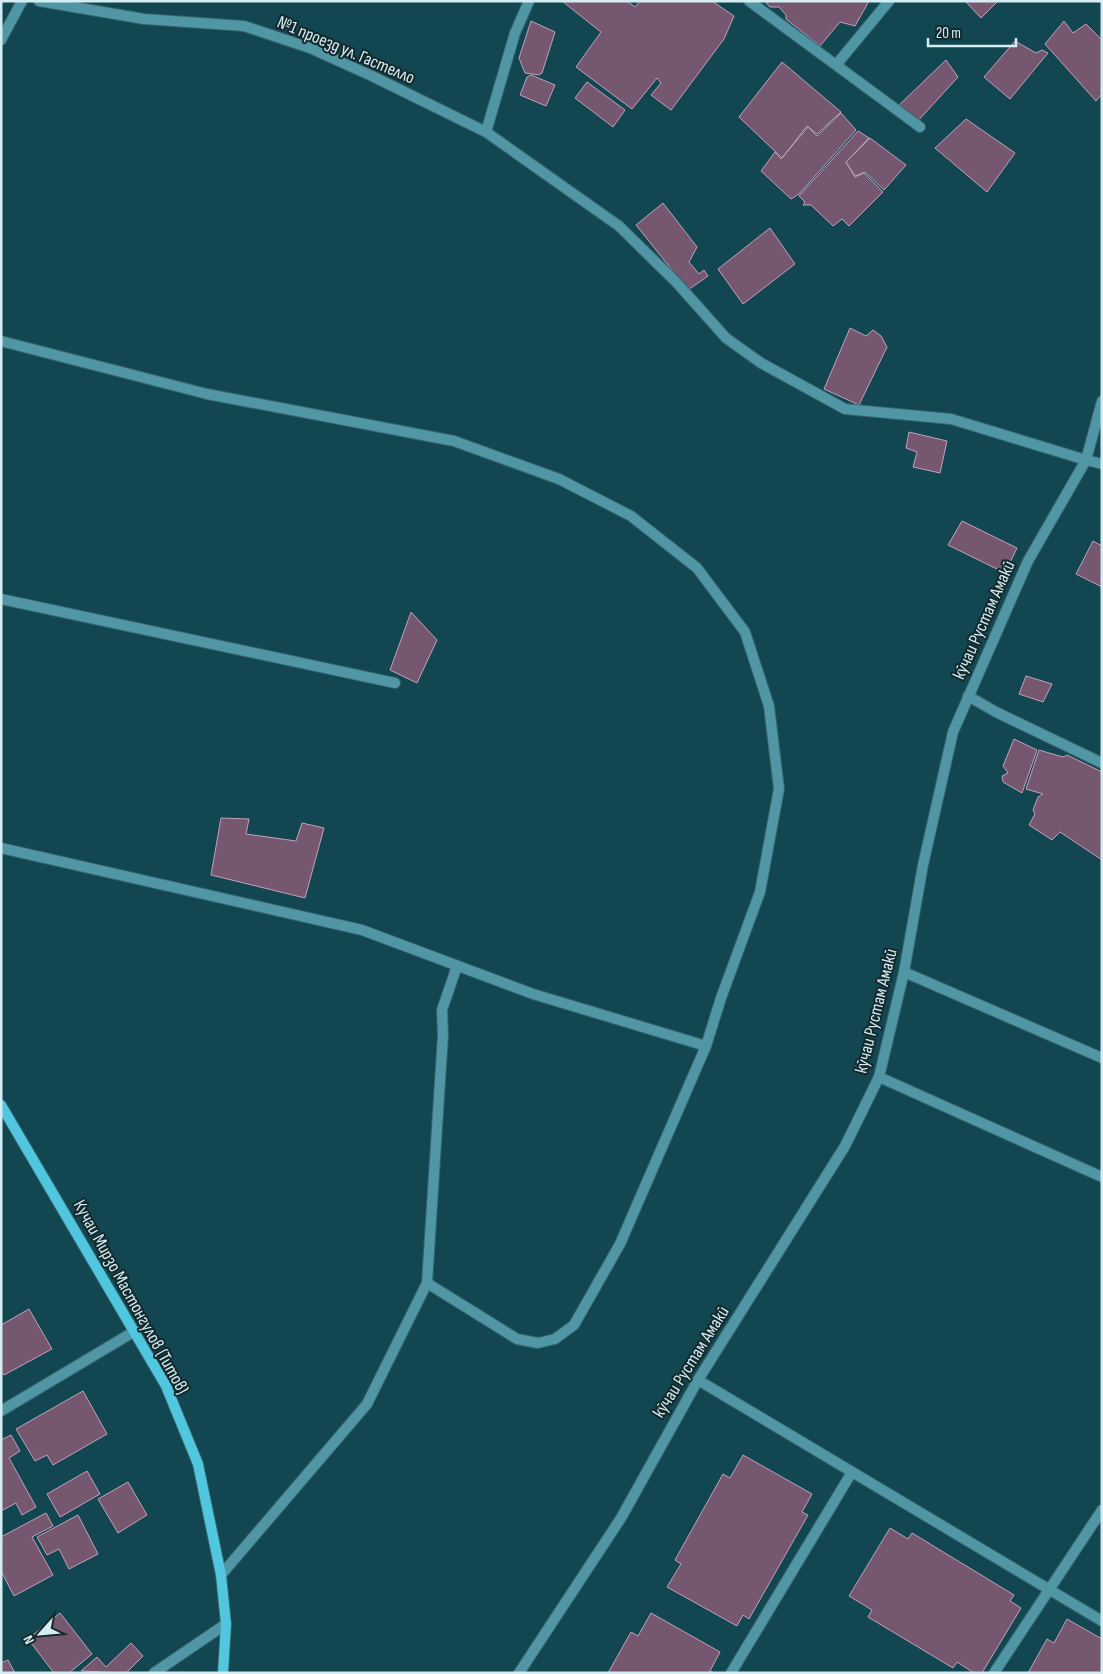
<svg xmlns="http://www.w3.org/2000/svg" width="1103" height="1674" viewBox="0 0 1103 1674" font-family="'Sofia Sans Condensed',sans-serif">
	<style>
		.building { fill: #765770; stroke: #c3a1bc }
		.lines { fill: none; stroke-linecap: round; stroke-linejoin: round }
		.lane-casing { stroke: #35646d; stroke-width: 12 }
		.street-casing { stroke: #35646d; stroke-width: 12 }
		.secondary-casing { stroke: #35646d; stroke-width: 12 }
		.lane { stroke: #5196a5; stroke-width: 10 }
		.street { stroke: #5196a5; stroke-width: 10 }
		.secondary { stroke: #50c7df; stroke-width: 10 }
		.labels { text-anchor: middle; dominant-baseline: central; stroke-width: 4; stroke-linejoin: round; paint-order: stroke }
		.street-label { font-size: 18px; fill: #d3edf2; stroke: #14292d }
	</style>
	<rect width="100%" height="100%" fill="#124650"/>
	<path class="building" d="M 562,1 L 627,1 L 635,7 L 640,1 L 712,1 L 734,16 L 724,39 L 671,110 L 651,95 L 661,83 L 657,78 L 632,109 L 576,67 L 601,32 Z
		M 768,1 L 869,1 L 855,26 L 840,22 L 820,46 L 786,19 L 786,15 L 779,7 L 770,7 L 766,3 Z
		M 965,1 L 998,1 L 981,18 Z
		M 531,21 L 555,32 L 542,73 L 539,75 L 525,73 L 519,58 Z
		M 1064,21 L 1073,33 L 1086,24 L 1102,40 L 1102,94 L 1096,101 L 1045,44 Z
		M 1015,41 L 1036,53 L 1042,50 L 1048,53 L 1010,99 L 984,77 Z
		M 946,60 L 958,77 L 916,123 L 896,108 Z
		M 782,62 L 841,112 L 817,134 L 807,126 L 782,158 L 739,117 Z
		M 531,75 L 555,85 L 546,106 L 520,95 L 527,77 Z
		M 587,82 L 625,110 L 613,127 L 575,98 Z
		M 841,113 L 856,130 L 799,194 L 791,199 L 761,171 L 775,152 L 781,159 L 808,127 L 817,136 Z
		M 966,119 L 1015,153 L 987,192 L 935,148 Z
		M 858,131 L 869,138 L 846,162 L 855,177 L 864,173 L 883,192 L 849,226 L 842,219 L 833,226 L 811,205 L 803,205 L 805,202 L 799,196 Z
		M 870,138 L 906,165 L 884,190 L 865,172 L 855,176 L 846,162 Z
		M 663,203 L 697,247 L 689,262 L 699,274 L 704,270 L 708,276 L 688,290 L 636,225 Z
		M 770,228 L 795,264 L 743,304 L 718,269 Z
		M 850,328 L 866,336 L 873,330 L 881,336 L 887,347 L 859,405 L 824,389 Z
		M 909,432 L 947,441 L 940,473 L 913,467 L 917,452 L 906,448 Z
		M 962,521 L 1017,548 L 1005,573 L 948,545 Z
		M 1093,541 L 1102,546 L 1102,587 L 1076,574 Z
		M 411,612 L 437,640 L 417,683 L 390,670 Z
		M 1026,676 L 1052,684 L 1043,702 L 1019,694 Z
		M 1014,739 L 1037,750 L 1022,793 L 1003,782 L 1002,776 L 1008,773 L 1003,766 Z
		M 1039,750 L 1063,757 L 1067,755 L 1102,772 L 1102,860 L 1060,832 L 1052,840 L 1029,825 L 1035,814 L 1033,810 L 1038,797 L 1043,794 L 1026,789 Z
		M 221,818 L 249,819 L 246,834 L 296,841 L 302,823 L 324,828 L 305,898 L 211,875 Z
		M 29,1309 L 52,1349 L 4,1375 L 1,1371 L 1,1325 Z
		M 83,1391 L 107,1434 L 53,1465 L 47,1455 L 35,1461 L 16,1429 Z
		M 11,1435 L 20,1451 L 9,1458 L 36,1507 L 22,1515 L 16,1503 L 1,1511 L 1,1440 Z
		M 743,1455 L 812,1494 L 802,1512 L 808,1515 L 749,1619 L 743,1615 L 737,1626 L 667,1587 L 681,1564 L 675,1560 L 723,1474 L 730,1478 Z
		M 87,1471 L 100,1494 L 60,1517 L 47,1494 Z
		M 128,1482 L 147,1515 L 118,1533 L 98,1499 Z
		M 46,1513 L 53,1526 L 32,1537 L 53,1575 L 14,1596 L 1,1571 L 1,1537 Z
		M 78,1515 L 98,1554 L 69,1569 L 59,1549 L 47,1555 L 37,1537 Z
		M 890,1528 L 908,1539 L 912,1533 L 1014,1595 L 1010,1601 L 1021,1608 L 982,1673 L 974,1673 L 957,1662 L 953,1668 L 868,1617 L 872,1610 L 849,1596 Z
		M 60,1613 L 92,1654 L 69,1673 L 54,1673 L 28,1639 Z
		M 651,1613 L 720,1652 L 710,1671 L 714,1673 L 608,1673 L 631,1632 L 638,1636 Z
		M 1067,1619 L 1102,1639 L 1102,1673 L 1028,1673 L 1047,1639 L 1054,1643 Z
		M 131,1643 L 143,1656 L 126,1673 L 81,1671 L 97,1657 L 106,1667 Z
		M 8,1660 L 15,1673 L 1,1673 L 1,1663 Z"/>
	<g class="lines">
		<defs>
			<path id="lane" d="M 1086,460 L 1102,401
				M 968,696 L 996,712 L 1102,763
				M 904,972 L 1102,1058
				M 879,1077 L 1102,1177
				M 698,1380 L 1102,1621
				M 1,1411 L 135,1331
				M 154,1673 L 226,1624
				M 731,1673 L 852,1472
				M 994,1673 L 1102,1510"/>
			<path id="street" d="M 39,1 L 144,19 L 244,26 L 310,48 L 372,76 L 486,132
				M 529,1 L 515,33 L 486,132 L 619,226 L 677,283 L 726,338 L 761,363 L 845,409 L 951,419 L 1086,460
				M 749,1 L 836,65 L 889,1
				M 1,40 L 22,1
				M 836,65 L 920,127
				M 1,341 L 207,394 L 454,441 L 559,479 L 631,516 L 697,568 L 745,632 L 769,706 L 779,789 L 760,892 L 721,998 L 706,1046 L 620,1244 L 574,1325 L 555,1339 L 538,1343 L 517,1339 L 427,1283 L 367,1404 L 221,1575
				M 1,599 L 395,683
				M 1,848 L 362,930 L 533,994 L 706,1046
				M 427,1283 L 443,1035 L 442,1010 L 457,966
				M 519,1673 L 621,1518 L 698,1380 L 845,1146 L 879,1077 L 904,972 L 923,865 L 953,732 L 1028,561 L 1086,460 L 1102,464"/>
			<path id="secondary" d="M 1,1105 L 166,1386 L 198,1464 L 221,1575 L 226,1624 L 223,1673"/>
		</defs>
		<use href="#lane" class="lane-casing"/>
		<use href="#street" class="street-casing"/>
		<use href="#secondary" class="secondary-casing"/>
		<use href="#lane" class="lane"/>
		<use href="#street" class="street"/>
		<use href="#secondary" class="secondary"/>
	</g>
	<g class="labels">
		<g class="street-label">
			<text transform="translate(346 50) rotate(23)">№1 проезд ул. Гастелло</text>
			<text transform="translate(984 620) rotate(-66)">кӯчаи Рустам Амакӣ</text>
			<text transform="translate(876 1011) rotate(-76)">кӯчаи Рустам Амакӣ</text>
			<text transform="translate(131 1297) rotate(61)">Кучаи Мирзо Мастонгулов (Титов)</text>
			<text transform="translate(691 1362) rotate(-58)">кӯчаи Рустам Амакӣ</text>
		</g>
	</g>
	<rect width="1103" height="1674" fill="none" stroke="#d3edf2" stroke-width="5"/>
	<g transform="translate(40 1634) rotate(243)" stroke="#14292d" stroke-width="4" paint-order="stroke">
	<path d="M0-4L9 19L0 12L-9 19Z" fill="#d3edf2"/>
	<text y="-8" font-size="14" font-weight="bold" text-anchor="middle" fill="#d3edf2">N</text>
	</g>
	<path d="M928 38v8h88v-8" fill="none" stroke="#d3edf2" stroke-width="2.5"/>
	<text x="936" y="38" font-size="15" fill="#d3edf2" stroke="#14292d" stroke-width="4" paint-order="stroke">20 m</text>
</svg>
